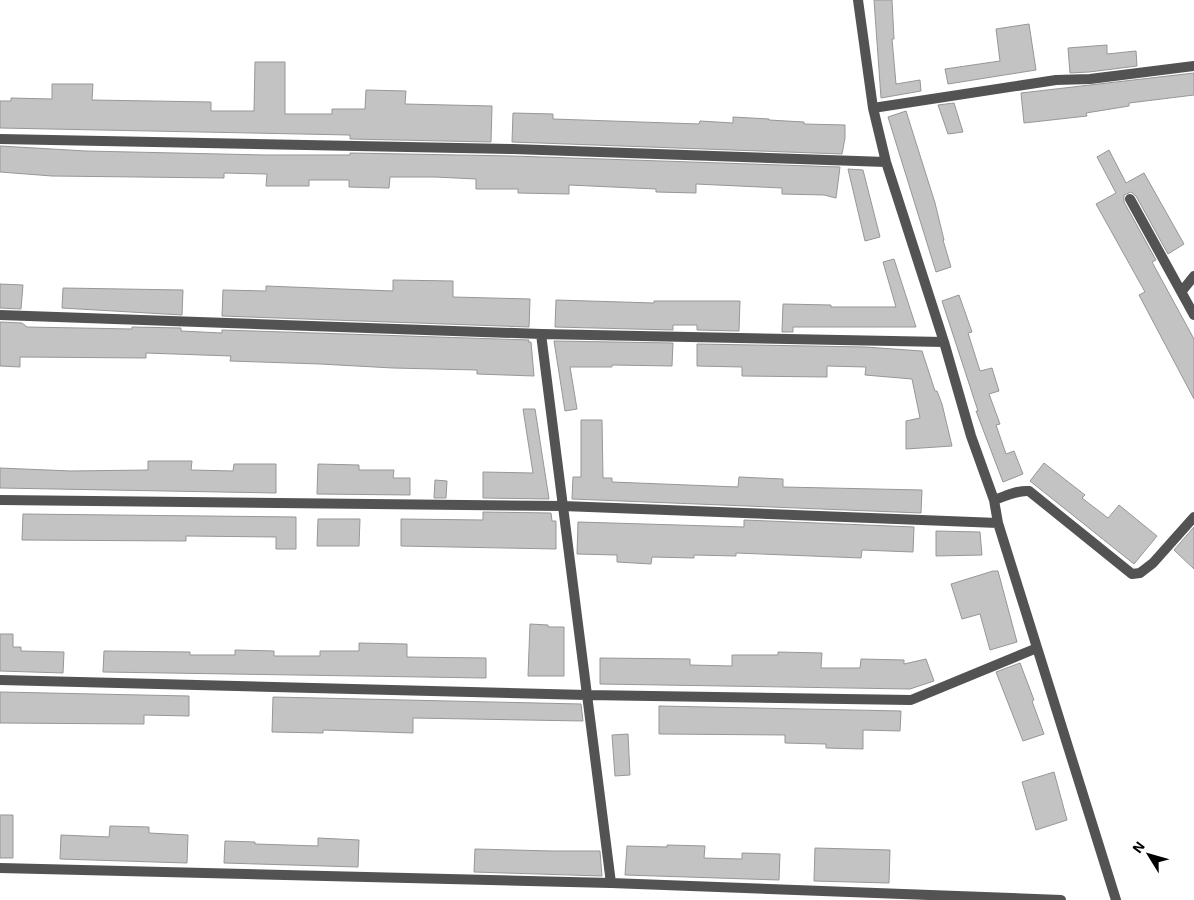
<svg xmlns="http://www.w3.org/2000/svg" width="1194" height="900" viewBox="0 0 1194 900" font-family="'Exo 2',sans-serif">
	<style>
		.building { fill: #c3c3c3; stroke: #979797 }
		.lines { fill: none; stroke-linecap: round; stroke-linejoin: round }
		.minor { stroke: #535353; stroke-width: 10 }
	</style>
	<rect width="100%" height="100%" fill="#fff"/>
	<path class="building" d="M 874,0 L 892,0 L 894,39 L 892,39 L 896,84 L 920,80 L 921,91 L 881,98 Z
		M 1029,24 L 1036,70 L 948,84 L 945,69 L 1000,61 L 996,29 Z
		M 1107,45 L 1107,54 L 1136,51 L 1137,66 L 1089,72 L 1070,73 L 1068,48 Z
		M 255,62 L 285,62 L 285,114 L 332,114 L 332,109 L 365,109 L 366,90 L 406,91 L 405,104 L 492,106 L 491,142 L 350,139 L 350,135 L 0,128 L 0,101 L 11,101 L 11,98 L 52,99 L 52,84 L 93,84 L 92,100 L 211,102 L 211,111 L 254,111 Z
		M 1194,73 L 1194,95 L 1129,103 L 1129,106 L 1086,113 L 1087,116 L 1024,123 L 1021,93 Z
		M 954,103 L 963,132 L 948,134 L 938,105 Z
		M 906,111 L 935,203 L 944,240 L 943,240 L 951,267 L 936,272 L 888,117 Z
		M 513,113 L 553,114 L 553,119 L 699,124 L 700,121 L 733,123 L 733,117 L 769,119 L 769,120 L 804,122 L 804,124 L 845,125 L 845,138 L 842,154 L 512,142 Z
		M 0,146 L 86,151 L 265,155 L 350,155 L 350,153 L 512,156 L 840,167 L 836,198 L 824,195 L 782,194 L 782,188 L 696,184 L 696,193 L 656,192 L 656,189 L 569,185 L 569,194 L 518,193 L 518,189 L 476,189 L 476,179 L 435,177 L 390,177 L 389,188 L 349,187 L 349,180 L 309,180 L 309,186 L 266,186 L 267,174 L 224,173 L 224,178 L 52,176 L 0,172 Z
		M 1109,150 L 1126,183 L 1144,173 L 1184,244 L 1168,254 L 1136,196 L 1131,192 L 1124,195 L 1124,202 L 1156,260 L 1152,262 L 1194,339 L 1194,399 L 1139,295 L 1145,292 L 1096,204 L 1116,193 L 1097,157 Z
		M 848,169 L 863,170 L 880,237 L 865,241 Z
		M 894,259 L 916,327 L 793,327 L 793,332 L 782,332 L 783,304 L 831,305 L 831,307 L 896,307 L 883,262 Z
		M 393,280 L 453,281 L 453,297 L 530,299 L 529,327 L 222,316 L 223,290 L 266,291 L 266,286 L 393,291 Z
		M 0,284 L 23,285 L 21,309 L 0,308 Z
		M 63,288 L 183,290 L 182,315 L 62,308 Z
		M 959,295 L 972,332 L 968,333 L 980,371 L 992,368 L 999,391 L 989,394 L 1000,424 L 996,425 L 1006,454 L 1014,451 L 1023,474 L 1003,482 L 976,411 L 978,411 L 942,301 Z
		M 556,300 L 654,303 L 654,301 L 740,301 L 739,331 L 697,330 L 697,325 L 673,325 L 673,330 L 555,327 Z
		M 0,322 L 22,323 L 27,327 L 132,329 L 132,327 L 181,328 L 181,331 L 222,333 L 222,330 L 529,340 L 528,342 L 531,342 L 534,376 L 477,374 L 477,370 L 393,368 L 320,364 L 230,361 L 231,356 L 146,353 L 146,358 L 20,357 L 20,367 L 0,366 Z
		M 554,341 L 673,343 L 672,366 L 612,365 L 612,367 L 570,367 L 577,409 L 565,411 Z
		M 697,344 L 865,347 L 922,351 L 935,391 L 937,391 L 942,404 L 952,446 L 906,449 L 906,421 L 920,418 L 912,379 L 865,375 L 866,367 L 827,366 L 827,377 L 742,376 L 742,367 L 697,366 Z
		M 523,409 L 535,409 L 549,499 L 483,498 L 483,472 L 533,473 Z
		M 581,420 L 602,420 L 603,478 L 612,478 L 612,482 L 738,487 L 739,477 L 783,479 L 783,487 L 922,490 L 921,513 L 572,499 L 573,477 L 581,477 Z
		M 148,461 L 192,461 L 191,470 L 233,471 L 234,464 L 276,464 L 276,493 L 0,488 L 0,468 L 71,471 L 148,470 Z
		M 1044,463 L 1085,495 L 1082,498 L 1108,518 L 1119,505 L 1157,536 L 1134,564 L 1030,481 Z
		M 318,464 L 359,465 L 359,470 L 394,470 L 393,478 L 410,478 L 410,495 L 317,494 Z
		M 435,480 L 447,481 L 446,498 L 434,498 Z
		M 483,512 L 551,513 L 552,521 L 556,521 L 556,549 L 401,546 L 401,519 L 483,520 Z
		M 23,514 L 296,517 L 296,549 L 276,549 L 276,537 L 186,536 L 186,541 L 22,540 Z
		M 318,519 L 360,519 L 359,546 L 317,546 Z
		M 744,520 L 914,527 L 913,552 L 862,550 L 861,558 L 736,553 L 736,556 L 694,555 L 694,558 L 652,557 L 651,564 L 617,562 L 617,555 L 577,554 L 578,522 L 744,527 Z
		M 1194,527 L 1194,569 L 1174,550 Z
		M 936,531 L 980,532 L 982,555 L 936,556 Z
		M 993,571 L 998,571 L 1017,642 L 990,650 L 980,614 L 962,619 L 951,584 Z
		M 530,624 L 548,625 L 548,627 L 564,627 L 564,676 L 528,676 Z
		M 0,634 L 13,634 L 13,647 L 21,647 L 21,651 L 64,652 L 63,673 L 0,671 Z
		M 359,643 L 407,644 L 407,657 L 486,658 L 486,678 L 103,672 L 104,651 L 190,652 L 190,655 L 235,655 L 235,650 L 274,651 L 274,656 L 320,656 L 320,651 L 359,651 Z
		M 778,652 L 822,653 L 821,668 L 860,668 L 861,659 L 904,660 L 904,664 L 926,659 L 934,681 L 910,689 L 600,684 L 600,658 L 690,659 L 690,665 L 732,666 L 732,655 L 778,655 Z
		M 1020,663 L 1034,700 L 1032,701 L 1044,734 L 1023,741 L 996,672 Z
		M 0,692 L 189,696 L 189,716 L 144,715 L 144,724 L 0,723 Z
		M 273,697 L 581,704 L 583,721 L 413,718 L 413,733 L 323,730 L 323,733 L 272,732 Z
		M 659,706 L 901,711 L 900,731 L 863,730 L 863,749 L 826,748 L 826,744 L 785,743 L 785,735 L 659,734 Z
		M 628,734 L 630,775 L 615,776 L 612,735 Z
		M 1054,772 L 1067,820 L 1036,830 L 1022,782 Z
		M 0,815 L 13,815 L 13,858 L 0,858 Z
		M 110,826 L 149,827 L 149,833 L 188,835 L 187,863 L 60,859 L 61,835 L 109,837 Z
		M 318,838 L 359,840 L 358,867 L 224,863 L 225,841 L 255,842 L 255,844 L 318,846 Z
		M 667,845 L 705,846 L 704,858 L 742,859 L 742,853 L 780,854 L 779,880 L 625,875 L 627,846 L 667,847 Z
		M 815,848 L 890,850 L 889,883 L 814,881 Z
		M 475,849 L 552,851 L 600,851 L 602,876 L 474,872 Z"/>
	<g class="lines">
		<path class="minor" d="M 858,0 L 873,108 L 886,162 L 944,342 L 971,436 L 994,500 L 998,523 L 1116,900
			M 873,108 L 1056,80 L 1090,79 L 1194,66
			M 0,139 L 513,149 L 886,162
			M 1130,199 L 1194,315
			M 1182,291 L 1194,276
			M 0,315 L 541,334 L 944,342
			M 541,334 L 611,883
			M 0,500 L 563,506 L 998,523
			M 994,500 C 1006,496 1017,490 1029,491 L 1132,574 L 1140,573 L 1153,563 L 1194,517
			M 0,680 L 587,695 L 911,700 L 1037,648
			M 0,868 L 611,883 L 1061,900"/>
	</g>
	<g transform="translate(1149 855) rotate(307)" stroke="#ffffff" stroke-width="4" paint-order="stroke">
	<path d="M0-4L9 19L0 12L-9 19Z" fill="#000000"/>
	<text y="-8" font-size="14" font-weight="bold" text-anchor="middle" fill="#000000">N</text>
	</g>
</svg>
